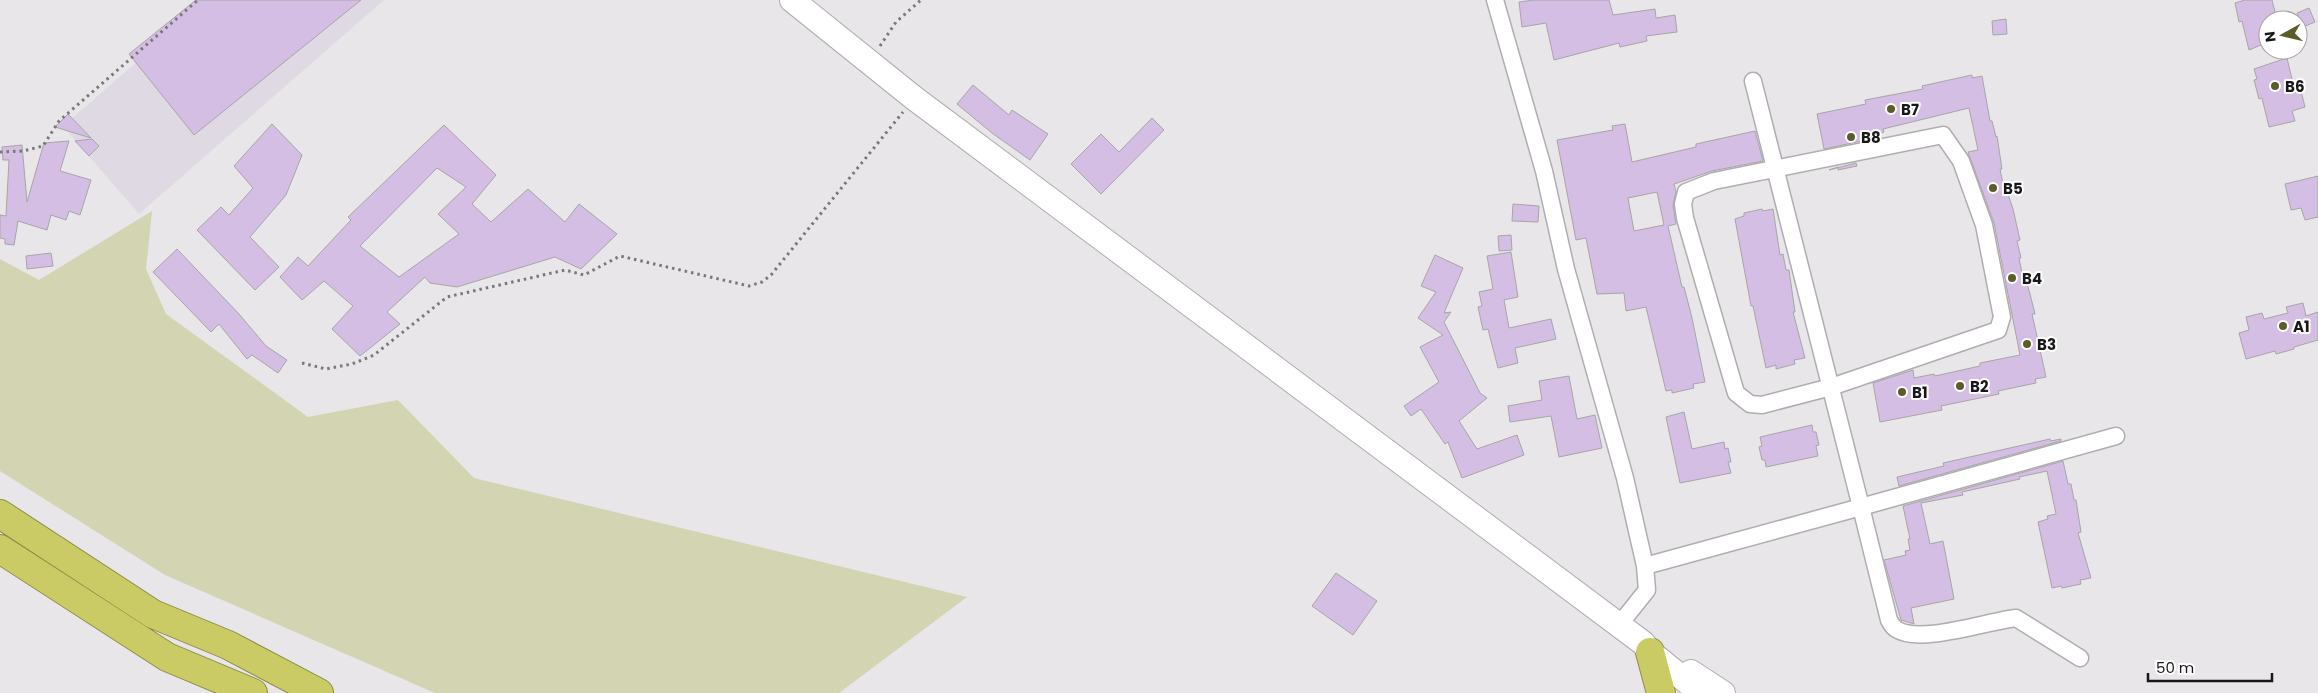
<svg xmlns="http://www.w3.org/2000/svg" width="2318" height="693" viewBox="0 0 2318 693" font-family="Poppins,sans-serif">
	<style>
		.built { fill: #dfd9e3 }
		.green { fill: #d3d4b2 }
		.building { fill: #d5bee3; stroke: #a7a5a8; fill-rule: evenodd }
		.lines { fill: none; stroke-linecap: round; stroke-linejoin: round }
		.street-casing { stroke: #afadb0; stroke-width: 19 }
		.secondary-casing { stroke: #afadb0; stroke-width: 26 }
		.highway-casing { stroke: #8d8c4a; stroke-width: 30 }
		.path { stroke: #797779; stroke-width: 3; stroke-dasharray: 2.5 4; stroke-linecap: butt }
		.street { stroke: #fff; stroke-width: 16 }
		.secondary { stroke: #fff; stroke-width: 24 }
		.highway { stroke: #cbcb65; stroke-width: 28 }
		.poi-dot { fill: #5c5c29; stroke: #fff; stroke-width: 2 }
		.labels { text-anchor: middle; dominant-baseline: central; stroke-width: 4; stroke-linejoin: round; paint-order: stroke }
		.poi-label { font-size: 15px; font-weight: bold; fill: #191819; stroke: #fff; text-anchor: start }
	</style>
	<rect width="100%" height="100%" fill="#e8e6e9"/>
	<path class="built" d="M 208,0 L 384,0 L 139,214 L 63,126 Z"/>
	<path class="green" d="M 152,211 L 146,269 L 166,314 L 308,417 L 398,400 L 474,478 L 967,597 L 839,693 L 435,693 L 165,575 L 0,471 L 0,259 L 39,280 Z"/>
	<path class="building" d="M 196,0 L 361,0 L 194,135 L 129,54 Z
		M 1534,0 L 1609,0 L 1613,15 L 1655,9 L 1656,18 L 1675,15 L 1677,32 L 1646,36 L 1647,41 L 1620,47 L 1619,43 L 1554,60 L 1546,23 L 1522,27 L 1519,2 Z
		M 2245,0 L 2272,0 L 2277,20 L 2268,20 L 2268,42 L 2249,50 L 2242,21 L 2239,22 L 2235,3 Z
		M 2309,8 L 2315,22 L 2303,27 L 2297,13 Z
		M 2006,19 L 2007,34 L 1993,35 L 1992,21 Z
		M 2287,58 L 2295,92 L 2301,91 L 2305,107 L 2292,111 L 2295,121 L 2269,127 L 2262,98 L 2259,99 L 2254,80 L 2257,79 L 2254,69 Z
		M 1972,75 L 1972,78 L 1982,76 L 1990,121 L 1992,121 L 1996,137 L 1997,136 L 2002,169 L 2000,169 L 2005,194 L 2008,194 L 2013,209 L 2020,240 L 2017,241 L 2021,258 L 2019,258 L 2024,283 L 2027,283 L 2031,298 L 2035,314 L 2032,314 L 2046,377 L 2035,379 L 2036,383 L 1998,391 L 1999,394 L 1941,406 L 1942,410 L 1880,422 L 1873,383 L 1913,370 L 1914,378 L 1934,374 L 1935,376 L 1980,366 L 1980,363 L 2020,355 L 1994,223 L 1968,152 L 1978,150 L 1969,108 L 1883,129 L 1884,132 L 1865,138 L 1866,140 L 1824,149 L 1817,114 L 1866,104 L 1865,100 L 1923,89 L 1922,86 Z
		M 973,85 L 1009,115 L 1012,110 L 1048,134 L 1030,160 L 992,133 L 957,104 Z
		M 68,114 L 91,138 L 55,127 Z
		M 1152,118 L 1164,130 L 1101,194 L 1071,164 L 1101,134 L 1119,152 Z
		M 272,124 L 302,155 L 286,195 L 250,237 L 279,267 L 255,290 L 197,230 L 221,207 L 229,215 L 253,188 L 234,166 Z
		M 1625,124 L 1632,162 L 1696,147 L 1696,144 L 1755,131 L 1763,161 L 1712,171 L 1674,184 L 1676,192 L 1673,205 L 1676,224 L 1668,226 L 1682,287 L 1684,287 L 1692,318 L 1705,382 L 1693,384 L 1694,388 L 1672,393 L 1672,390 L 1666,391 L 1646,307 L 1626,311 L 1624,293 L 1597,294 L 1586,238 L 1576,240 L 1557,140 L 1613,130 L 1612,126 ZM 1657,192 L 1664,225 L 1634,231 L 1628,198 Z
		M 444,125 L 496,175 L 472,204 L 491,222 L 528,189 L 565,222 L 579,204 L 617,234 L 581,269 L 555,257 L 457,287 L 430,283 L 425,277 L 387,312 L 400,324 L 360,356 L 332,329 L 353,306 L 324,281 L 302,300 L 280,277 L 298,257 L 308,266 L 351,220 L 348,217 ZM 437,168 L 466,187 L 438,214 L 459,234 L 399,277 L 360,246 Z
		M 92,139 L 99,146 L 89,156 L 75,141 Z
		M 69,141 L 60,171 L 91,180 L 80,215 L 69,211 L 66,220 L 51,215 L 47,230 L 18,221 L 14,245 L 5,244 L 5,239 L 0,238 L 0,215 L 6,216 L 9,160 L 3,160 L 2,147 L 22,145 L 27,202 L 44,143 Z
		M 1856,163 L 1857,166 L 1838,170 L 1838,167 L 1829,170 Z
		M 2318,176 L 2318,217 L 2305,220 L 2301,208 L 2291,210 L 2285,184 Z
		M 1513,204 L 1539,206 L 1538,222 L 1512,221 Z
		M 1762,209 L 1763,211 L 1773,209 L 1780,255 L 1783,254 L 1786,270 L 1789,270 L 1795,312 L 1793,312 L 1805,358 L 1794,360 L 1795,364 L 1776,369 L 1776,365 L 1766,368 L 1753,306 L 1751,306 L 1735,219 L 1744,216 L 1744,213 Z
		M 1511,235 L 1512,250 L 1499,251 L 1498,236 Z
		M 177,249 L 239,314 L 266,346 L 287,360 L 278,373 L 252,355 L 247,359 L 219,324 L 211,332 L 153,272 Z
		M 1511,252 L 1518,297 L 1504,300 L 1509,328 L 1551,319 L 1556,339 L 1515,348 L 1518,363 L 1498,368 L 1488,329 L 1483,330 L 1478,307 L 1482,306 L 1479,292 L 1493,289 L 1487,256 Z
		M 51,253 L 53,266 L 27,269 L 26,256 Z
		M 1435,255 L 1463,268 L 1444,313 L 1451,312 L 1444,322 L 1480,393 L 1487,398 L 1459,421 L 1477,449 L 1517,435 L 1524,455 L 1462,478 L 1448,442 L 1445,444 L 1421,409 L 1411,416 L 1404,406 L 1439,382 L 1420,347 L 1443,335 L 1418,318 L 1436,292 L 1421,286 Z
		M 2303,303 L 2306,316 L 2318,312 L 2318,340 L 2294,347 L 2294,349 L 2276,354 L 2275,351 L 2246,359 L 2239,333 L 2249,330 L 2246,317 L 2262,313 L 2264,319 L 2288,313 L 2286,307 Z
		M 1569,376 L 1577,419 L 1595,415 L 1602,448 L 1559,457 L 1551,416 L 1510,422 L 1508,406 L 1542,400 L 1539,381 Z
		M 1684,412 L 1692,449 L 1724,442 L 1725,449 L 1728,448 L 1731,462 L 1728,462 L 1731,473 L 1680,483 L 1666,417 Z
		M 1812,425 L 1813,432 L 1816,432 L 1819,445 L 1816,446 L 1818,456 L 1766,467 L 1765,460 L 1762,460 L 1759,447 L 1762,446 L 1760,437 Z
		M 2050,439 L 2051,441 L 2061,439 L 2061,441 L 1899,486 L 1897,477 L 1944,466 L 1943,463 Z
		M 2063,461 L 2068,484 L 2071,484 L 2074,500 L 2076,500 L 2081,532 L 2078,533 L 2091,578 L 2080,580 L 2081,584 L 2062,588 L 2061,586 L 2052,588 L 2038,522 L 2048,519 L 2047,516 L 2056,514 L 2047,471 L 2019,477 L 2020,479 L 1962,492 L 1963,495 L 1921,503 L 1930,544 L 1943,541 L 1954,599 L 1911,608 L 1914,624 L 1901,620 L 1884,560 L 1906,555 L 1905,551 L 1910,550 L 1908,539 L 1910,539 L 1903,506 Z
		M 1336,573 L 1377,601 L 1353,635 L 1312,606 Z"/>
	<g class="lines">
		<defs>
			<path id="street" d="M 1495,0 L 1544,171 L 1566,269 L 1625,478 L 1645,566 L 1647,590 L 1619,625
				M 1943,135 L 1961,161 L 1984,225 L 2002,317 L 1998,330 L 1831,387 L 1762,405 L 1750,404 L 1736,393 L 1685,218 L 1683,204 L 1686,192 L 1714,181 Z
				M 1645,566 L 1861,507 L 1753,81
				M 2080,658 L 2016,618 C 1988,621 1919,645 1896,629 C 1893,627 1890,622 1889,620 L 1861,507 L 2116,436"/>
			<path id="secondary" d="M 792,0 L 914,98 L 1643,643 L 1650,652 L 1701,693
				M 1691,672 L 1723,693"/>
			<path id="highway" d="M 0,514 L 153,614 L 228,645 L 319,693
				M 0,549 L 167,657 L 253,693
				M 1650,652 L 1661,693"/>
		</defs>
		<use href="#street" class="street-casing"/>
		<use href="#secondary" class="secondary-casing"/>
		<use href="#highway" class="highway-casing"/>
		<path class="path" d="M 880,46 L 896,22 L 921,0
			M 0,152 L 23,151 L 43,146 L 59,121 L 198,0
			M 302,363 L 326,369 L 352,364 L 374,355 L 447,297 L 565,270 L 584,275 L 620,256 L 749,286 L 762,282 L 771,275 L 903,112"/>
		<use href="#street" class="street"/>
		<use href="#secondary" class="secondary"/>
		<use href="#highway" class="highway"/>
	</g>
	<g class="poi-dot">
		<circle cx="2275" cy="86" r="5"/>
		<circle cx="1891" cy="109" r="5"/>
		<circle cx="1851" cy="137" r="5"/>
		<circle cx="1993" cy="188" r="5"/>
		<circle cx="2012" cy="278" r="5"/>
		<circle cx="2283" cy="326" r="5"/>
		<circle cx="2027" cy="344" r="5"/>
		<circle cx="1960" cy="386" r="5"/>
		<circle cx="1902" cy="392" r="5"/>
	</g>
	<g class="labels">
		<g class="poi-label">
			<text x="2285" y="86">B6</text>
			<text x="1901" y="109">B7</text>
			<text x="1861" y="137">B8</text>
			<text x="2003" y="188">B5</text>
			<text x="2022" y="278">B4</text>
			<text x="2293" y="326">A1</text>
			<text x="2037" y="344">B3</text>
			<text x="1970" y="386">B2</text>
			<text x="1912" y="392">B1</text>
		</g>
	</g>
	<g transform="translate(2283 35) rotate(262)"><circle r="24" fill="#ffffff" stroke="#a3a3a3"/>
	<path d="M0-4L9 19L0 12L-9 19Z" fill="#5c5c29"/>
	<text y="-8" font-size="14" font-weight="bold" text-anchor="middle" fill="#191819">N</text>
	</g>
	<path d="M2148 673v8h124v-8" fill="none" stroke="#191819" stroke-width="2.5"/>
	<text x="2156" y="673" font-size="15" fill="#191819" stroke="#ffffff" stroke-width="4" paint-order="stroke">50 m</text>
</svg>
